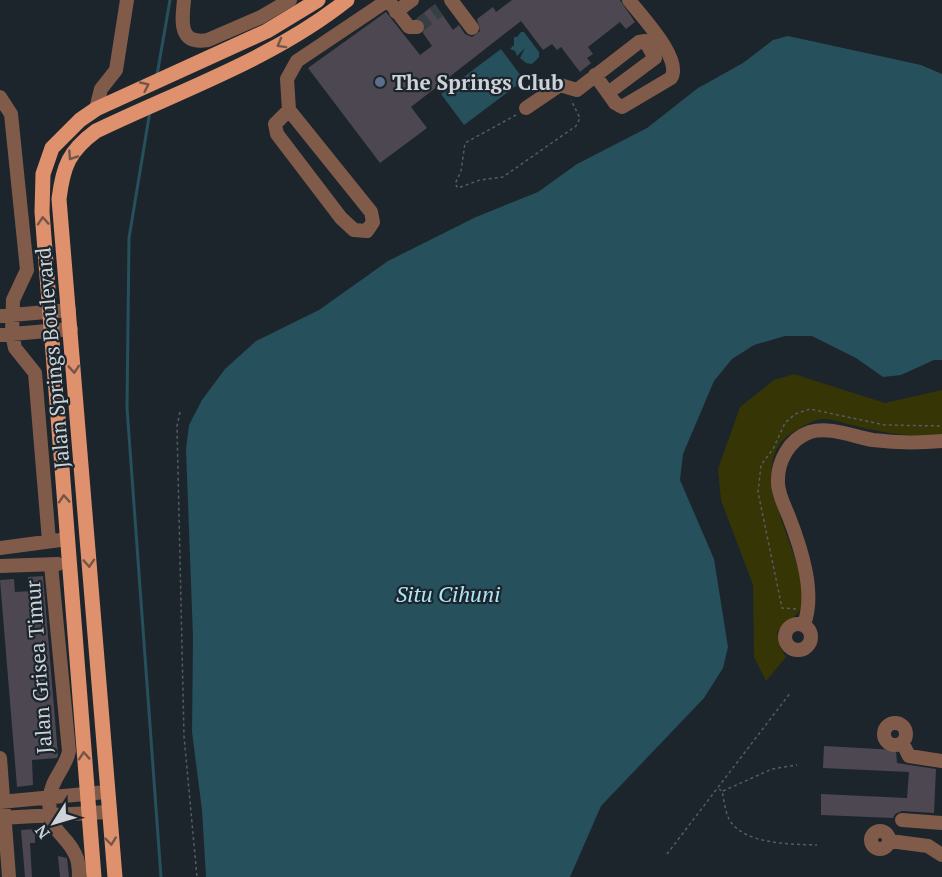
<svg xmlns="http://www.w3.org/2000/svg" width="942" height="877" viewBox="0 0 942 877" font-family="'PT Serif',serif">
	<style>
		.green { fill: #353506 }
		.water { fill: #26505b }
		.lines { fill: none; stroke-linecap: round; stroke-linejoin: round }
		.stream { stroke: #26505b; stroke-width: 3 }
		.building { fill: #4c4751 }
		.minor-tunnel { stroke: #373f46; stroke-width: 14; stroke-dasharray: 14 7; stroke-linecap: butt }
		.path { stroke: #555d64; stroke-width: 1.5; stroke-dasharray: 3 3; stroke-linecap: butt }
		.minor { stroke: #815b4a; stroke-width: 14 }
		.major { stroke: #de916c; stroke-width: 15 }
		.oneway { stroke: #735649 }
		.service-dot { fill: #5c6f8a; stroke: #1c252c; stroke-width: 2 }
		.labels { text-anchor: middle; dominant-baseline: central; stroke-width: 4.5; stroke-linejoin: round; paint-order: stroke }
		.poi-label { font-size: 21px; font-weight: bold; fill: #cdd3d8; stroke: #1c252c; text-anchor: start }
		.street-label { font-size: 21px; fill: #cdd3d8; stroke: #1c252c }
		.water-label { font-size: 22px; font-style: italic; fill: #ade6f7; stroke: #1c252c }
	</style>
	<rect width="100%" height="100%" fill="#1c252c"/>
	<path class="green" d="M 794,374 L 885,403 L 942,390 L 942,434 C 912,438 885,433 856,426 C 846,424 834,419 824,419 C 814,419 804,426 795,431 C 736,464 808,555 803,602 C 802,616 784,621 777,632 L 780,647 L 786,657 L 766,681 L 754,657 L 753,585 L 721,500 L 718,469 L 740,407 L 774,380 Z"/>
	<path class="water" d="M 521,32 L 524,32 L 539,52 L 539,57 L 532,64 L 526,63 L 520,58 L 525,48 L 517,56 L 515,51 L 510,49 L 514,45 L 514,37 L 517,37 Z
		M 788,36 L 921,65 L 942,74 L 942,360 L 934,360 L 901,375 L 883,377 L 856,358 L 812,336 L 785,336 L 754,345 L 732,359 L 714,381 L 683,454 L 680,480 L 714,559 L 728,647 L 723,668 L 704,698 L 601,806 L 570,877 L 206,877 L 202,810 L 192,732 L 193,637 L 186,449 L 189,425 L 202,400 L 225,369 L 256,341 L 319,310 L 388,261 L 476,217 L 538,192 L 577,164 L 647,128 L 698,88 L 743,63 L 773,40 Z
		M 501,49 L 524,80 L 464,125 L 441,94 Z"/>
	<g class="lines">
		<path class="stream" d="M 157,75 L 170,0
			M 150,111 L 129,238 L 127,408 L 161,877"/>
	</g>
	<path class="building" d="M 512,0 L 620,0 L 635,22 L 626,29 L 620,22 L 588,47 L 593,54 L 587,58 L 591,63 L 580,72 L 561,47 L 557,50 L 552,44 L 543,50 L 521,21 L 411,107 L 427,128 L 380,163 L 308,68 L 386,12 L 420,55 L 432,46 L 423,33 L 425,23 L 417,18 L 435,4 L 453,30 L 459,25 L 465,34 L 472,37 L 480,31 L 477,19 L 493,7 L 496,12 Z
		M 43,576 L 58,755 L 57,758 L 32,760 L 33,785 L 17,787 L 0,580 L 14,579 L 15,592 L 30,591 L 28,577 Z
		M 824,746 L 896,750 L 897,763 L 936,769 L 934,813 L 902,811 L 895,814 L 893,818 L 821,815 L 821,794 L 907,798 L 909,772 L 823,768 Z
		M 35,829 L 35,843 L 30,843 L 32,877 L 25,877 L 21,830 Z
		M 58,856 L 67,858 L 69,877 L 60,877 Z"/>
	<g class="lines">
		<path class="minor-tunnel" d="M 417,27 L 439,10"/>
		<path class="path" d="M 516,115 L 465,143 L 461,171 L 455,184 L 458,188 L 480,180 L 503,177 L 576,126 L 580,118 L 571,100
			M 180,412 L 177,426 L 184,736 L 197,877
			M 796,609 L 782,608 L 758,492 L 761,465 L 773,449 L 785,423 L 795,414 L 810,409 L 885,425 L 942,426
			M 719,789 L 722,791 C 724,800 725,811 729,819 C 743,845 792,844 817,845
			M 723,791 L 772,769 L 797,765
			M 667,854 L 791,692"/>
		<path class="minor" d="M 184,0 C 182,21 178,45 208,40 L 261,17 L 290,0
			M 451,0 L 472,28
			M 396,12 L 412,0
			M 595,75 L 615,103 L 622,107 L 671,78 C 683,59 641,16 629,0
			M 0,97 L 11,114 L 27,270 L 13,300 L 12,334 L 15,348 L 35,373 L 49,541
			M 526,108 L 560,85 L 577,90 L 639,42 L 645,41 L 655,58 L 608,93
			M 96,109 L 101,89 L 116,70 L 127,0
			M 289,110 L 275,124 L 277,134 L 341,218 L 354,230 L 367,231 L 373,222 L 371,212 L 289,110 L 287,79 L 297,61 L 388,0 L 409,27 L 417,27
			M 0,316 L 69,310
			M 0,335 L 71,329
			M 0,548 L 68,539
			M 51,565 L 69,751 C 66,768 51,779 50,797 C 46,832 64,831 75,854 C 79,861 79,869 79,877
			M 0,566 L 58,564
			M785 637a13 13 0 1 1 26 0a13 13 0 1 1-26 0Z
			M 804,624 C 816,593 801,548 789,517 C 785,507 778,494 778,483 C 777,462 789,439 810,432 C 830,426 854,437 873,440 C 896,443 919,443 942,441
			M884 734a11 11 0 1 1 22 0a11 11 0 1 1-22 0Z
			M 903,744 L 909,756 L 942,761
			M 0,758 L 9,877
			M 0,802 L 106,792
			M 0,818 L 108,812
			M 902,820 L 942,823
			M871 840a9 9 0 1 1 18 0a9 9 0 1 1-18 0Z
			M 890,841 L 928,846 L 942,855"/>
		<path class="major" d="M 94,877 L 42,212 L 43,174 L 52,148 L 80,120 L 96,109 L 267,31 L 318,0
			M 115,877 L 59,199 C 63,166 69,151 96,131 C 181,90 273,59 347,0"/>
	</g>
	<defs><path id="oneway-chevron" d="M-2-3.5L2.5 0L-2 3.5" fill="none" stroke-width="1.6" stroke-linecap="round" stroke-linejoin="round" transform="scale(1.5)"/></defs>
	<g class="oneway">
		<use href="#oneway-chevron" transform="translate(281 44) rotate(151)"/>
		<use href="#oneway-chevron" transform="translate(145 86) rotate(-25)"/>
		<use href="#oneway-chevron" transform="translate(72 156) rotate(124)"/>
		<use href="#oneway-chevron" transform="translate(43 221) rotate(-94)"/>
		<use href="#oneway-chevron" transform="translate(74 369) rotate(86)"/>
		<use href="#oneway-chevron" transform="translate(64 499) rotate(-94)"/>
		<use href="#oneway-chevron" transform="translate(89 563) rotate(86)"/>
		<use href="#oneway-chevron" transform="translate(84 756) rotate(-94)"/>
		<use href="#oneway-chevron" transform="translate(111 841) rotate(84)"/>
	</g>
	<circle class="service-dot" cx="380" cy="82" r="6"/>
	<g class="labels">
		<g class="poi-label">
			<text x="392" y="82">The Springs Club</text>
		</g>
		<g class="street-label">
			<text transform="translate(52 358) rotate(-95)">Jalan Springs Boulevard</text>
			<text transform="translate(38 667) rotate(-94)">Jalan Grisea Timur</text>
		</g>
		<g class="water-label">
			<text x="448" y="593">Situ Cihuni</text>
		</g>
	</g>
	<g transform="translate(54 823) rotate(233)" stroke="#1c252c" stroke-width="4.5" paint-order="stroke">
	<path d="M0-4.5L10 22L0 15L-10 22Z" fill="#cdd3d8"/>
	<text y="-9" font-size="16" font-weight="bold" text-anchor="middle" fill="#cdd3d8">N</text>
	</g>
</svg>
